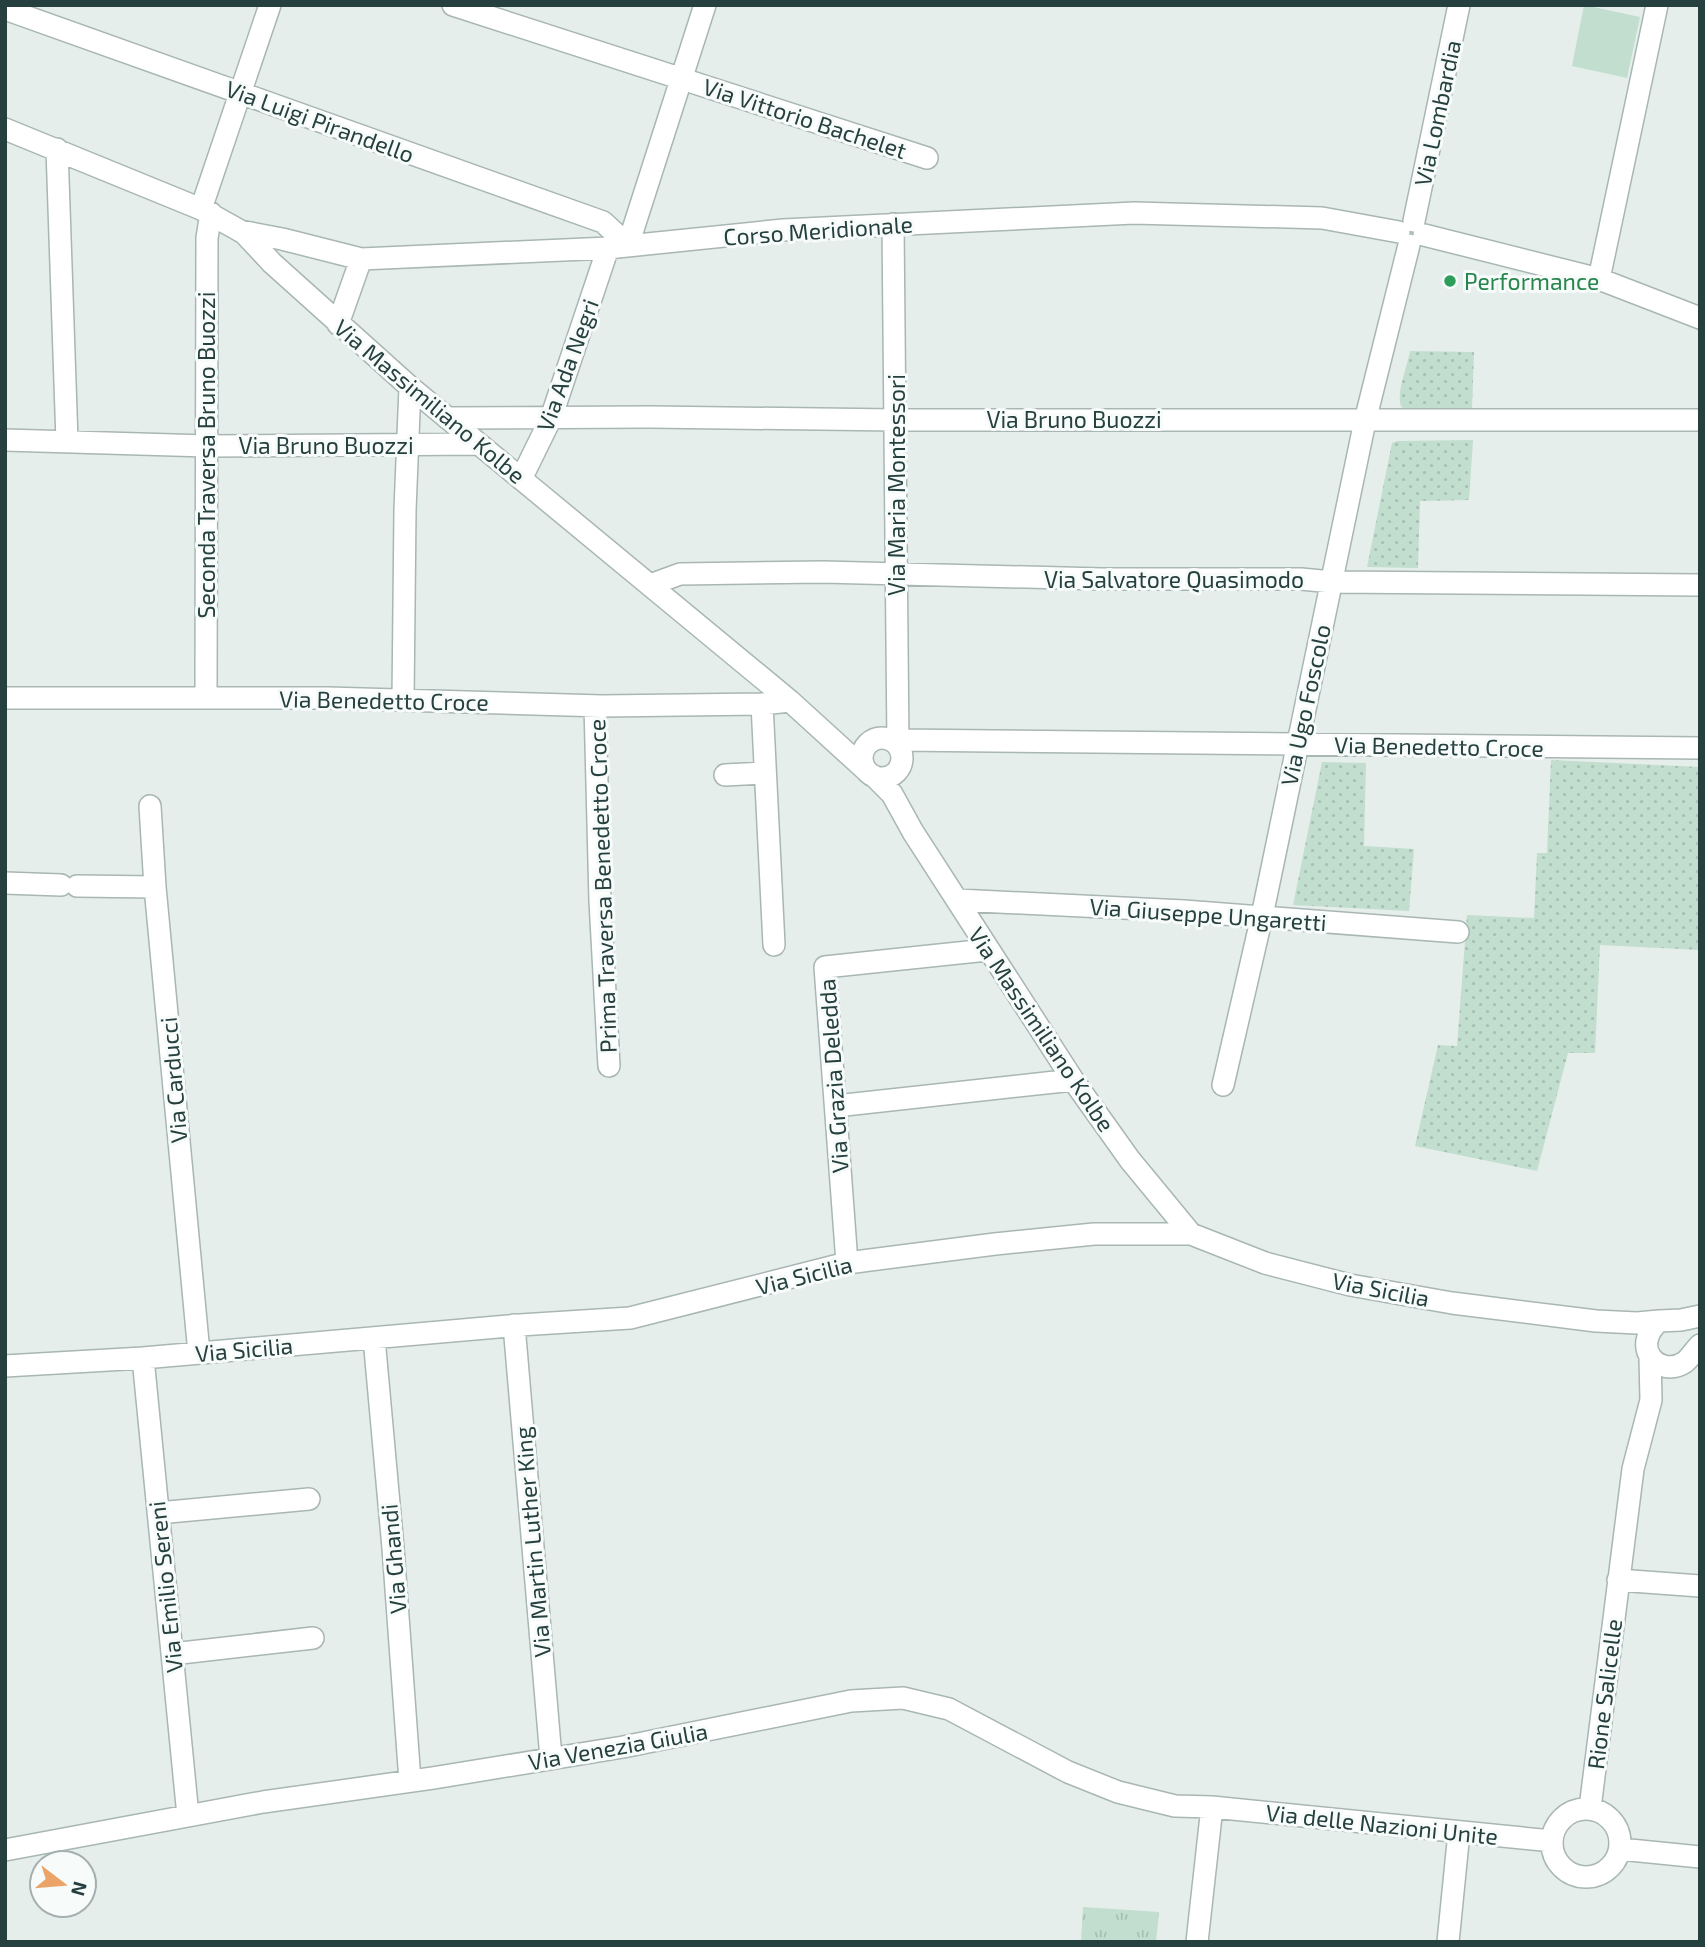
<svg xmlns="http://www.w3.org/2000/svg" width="1705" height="1947" viewBox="0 0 1705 1947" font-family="'Exo 2',sans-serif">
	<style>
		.grass { fill: url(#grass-dots) }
		.park { fill: url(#park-tufts) }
		.garden { fill: #c1decf }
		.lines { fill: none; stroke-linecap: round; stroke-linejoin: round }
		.minor-casing { stroke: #a8b6b4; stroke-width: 24 }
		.minor { stroke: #fff; stroke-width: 21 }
		.leisure-dot { fill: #2e9e5b; stroke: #f7fbfa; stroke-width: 2.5 }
		.labels { text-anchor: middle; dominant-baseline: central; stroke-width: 6; stroke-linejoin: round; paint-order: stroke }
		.street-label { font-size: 23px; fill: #25403e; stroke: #f7fbfa }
		.leisure-label { font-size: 23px; fill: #27864d; stroke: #f7fbfa; text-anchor: start }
	</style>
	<defs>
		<pattern id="grass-dots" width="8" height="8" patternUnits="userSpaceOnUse" patternTransform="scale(1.75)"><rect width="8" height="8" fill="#c1decf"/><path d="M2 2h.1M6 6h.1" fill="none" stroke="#a6c0b3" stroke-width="1.8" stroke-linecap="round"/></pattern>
		<pattern id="park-tufts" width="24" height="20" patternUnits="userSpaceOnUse" patternTransform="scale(1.75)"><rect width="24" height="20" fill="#c1decf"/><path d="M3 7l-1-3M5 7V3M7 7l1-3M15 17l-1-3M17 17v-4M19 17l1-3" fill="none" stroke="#a6c0b3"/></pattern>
	</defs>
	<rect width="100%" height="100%" fill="#e6eeec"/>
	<path class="grass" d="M 1410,351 L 1474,352 L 1472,409 L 1404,409 L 1401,406 C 1396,392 1407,368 1410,351 Z
		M 1473,440 L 1469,500 L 1420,501 L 1418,568 L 1367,567 L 1392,443 L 1397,441 Z
		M 1551,760 L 1700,767 L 1700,950 L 1600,945 L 1595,1053 L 1568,1053 L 1537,1171 L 1415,1146 L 1438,1045 L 1457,1046 L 1467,915 L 1534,918 L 1537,853 L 1547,853 Z
		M 1322,762 L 1366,763 L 1364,846 L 1414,849 L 1409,911 L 1293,905 Z"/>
	<path class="park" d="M 1083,1907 L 1159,1912 L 1156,1942 L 1081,1942 Z"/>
	<path class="garden" d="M 1584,5 L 1640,17 L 1627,78 L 1572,66 Z"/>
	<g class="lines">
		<defs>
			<path id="minor" d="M 453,5 L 927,158
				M 5,9 L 603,222 L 628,245 L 705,5
				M 5,129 L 201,209 L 244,233 L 272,263 L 410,387 L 790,701 L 868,772
				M 57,149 L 67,441
				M 201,209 L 270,5
				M 1414,221 L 1459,5
				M 893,224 L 898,746
				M 240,231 L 282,239 L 361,259 L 608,248 L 783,230 L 1134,213 L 1322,218 L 1399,232
				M 1424,235 L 1599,279 L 1700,318
				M 1599,279 L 1657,5
				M 338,324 L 361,259
				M 447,418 L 650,417 L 896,420 L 1700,420
				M 5,440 L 207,446 L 478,444
				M 521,479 L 551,418 L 608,248
				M 650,585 L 680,574 L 823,572 L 1102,579 L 1301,579 L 1332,582 L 1700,585
				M 206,697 L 207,238 L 211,213
				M 5,698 L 328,698 L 602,706 L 762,704 L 790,701
				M 403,700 L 405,510 L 410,387
				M 762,704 L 774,945
				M 595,706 L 600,901 L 609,1066
				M862 758a20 20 0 1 1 40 0a20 20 0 1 1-40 0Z
				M 898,740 L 1700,748
				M 725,775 L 765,773
				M 874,776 L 892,794 L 913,832 L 1073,1080 L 1130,1160 L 1191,1234
				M 150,806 L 155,887 L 199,1353
				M 5,883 L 61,885
				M 77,886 L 155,887
				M 958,900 L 1184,911 L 1458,932
				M 1223,1085 L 1262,916 L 1365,421 L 1409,245
				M 836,1106 L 1073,1080
				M 847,1263 L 825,967 L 987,950
				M 1700,1316 L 1681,1320 L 1659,1321 C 1629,1348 1660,1379 1685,1362 C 1690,1358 1695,1350 1700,1345
				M 514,1325 L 551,1758
				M 374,1338 L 393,1548 L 410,1781
				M 143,1358 L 188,1816
				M 5,1366 L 143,1358 L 520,1325 L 630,1318 L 847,1263 L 995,1244 L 1094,1234 L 1191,1234 L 1265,1263 L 1350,1285 L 1452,1303 L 1596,1321 L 1637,1323 L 1659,1321
				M 158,1513 L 309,1499
				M 1618,1580 L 1700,1586
				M 172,1654 L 313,1638
				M 1590,1808 L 1633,1469 L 1651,1400 L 1650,1358
				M1552 1843a34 34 0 1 1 68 0a34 34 0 1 1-68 0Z
				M 1620,1849 L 1700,1857
				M 5,1850 L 263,1802 L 433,1778 L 623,1747 L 851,1701 L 903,1698 L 949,1709 L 1068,1772 L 1118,1792 L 1175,1806 L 1212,1807 L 1552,1841
				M 1197,1942 L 1212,1807
				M 1448,1942 L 1459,1832"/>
		</defs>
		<use href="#minor" class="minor-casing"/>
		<use href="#minor" class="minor"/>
	</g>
	<circle class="leisure-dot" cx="1450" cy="281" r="7"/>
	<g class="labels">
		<g class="street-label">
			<text transform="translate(1437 113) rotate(-78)">Via Lombardia</text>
			<text transform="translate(805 118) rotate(18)">Via Vittorio Bachelet</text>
			<text transform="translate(320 121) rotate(20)">Via Luigi Pirandello</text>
			<text transform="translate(818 230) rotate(-4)">Corso Meridionale</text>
			<text transform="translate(567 365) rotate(-70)">Via Ada Negri</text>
			<text transform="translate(430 401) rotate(40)">Via Massimiliano Kolbe</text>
			<text x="1074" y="419">Via Bruno Buozzi</text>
			<text x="326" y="445">Via Bruno Buozzi</text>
			<text transform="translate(206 455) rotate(-90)">Seconda Traversa Bruno Buozzi</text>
			<text transform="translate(896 485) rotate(-90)">Via Maria Montessori</text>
			<text x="1174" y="579">Via Salvatore Quasimodo</text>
			<text transform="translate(384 700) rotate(1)">Via Benedetto Croce</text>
			<text transform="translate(1305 705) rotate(-78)">Via Ugo Foscolo</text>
			<text transform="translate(1439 746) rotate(1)">Via Benedetto Croce</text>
			<text transform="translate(602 886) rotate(-92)">Prima Traversa Benedetto Croce</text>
			<text transform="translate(1208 914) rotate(4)">Via Giuseppe Ungaretti</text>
			<text transform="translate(1042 1029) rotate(56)">Via Massimiliano Kolbe</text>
			<text transform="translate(833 1076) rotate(-94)">Via Grazia Deledda</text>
			<text transform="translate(173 1080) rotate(-95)">Via Carducci</text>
			<text transform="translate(804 1275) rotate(-14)">Via Sicilia</text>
			<text transform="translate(1381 1289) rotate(11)">Via Sicilia</text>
			<text transform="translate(244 1349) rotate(-5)">Via Sicilia</text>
			<text transform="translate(532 1542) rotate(-95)">Via Martin Luther King</text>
			<text transform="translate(393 1559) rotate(-95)">Via Ghandi</text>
			<text transform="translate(165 1587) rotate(-96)">Via Emilio Sereni</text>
			<text transform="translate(1604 1694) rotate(-83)">Rione Salicelle</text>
			<text transform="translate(618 1746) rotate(-10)">Via Venezia Giulia</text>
			<text transform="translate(1382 1824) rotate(6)">Via delle Nazioni Unite</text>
		</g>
		<g class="leisure-label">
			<text x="1464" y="281">Performance</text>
		</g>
	</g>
	<rect width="1705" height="1947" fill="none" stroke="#25403e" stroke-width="14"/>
	<g transform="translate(63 1884) rotate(106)"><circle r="33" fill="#f7fbfa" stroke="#a3b0af" stroke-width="2"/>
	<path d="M0-5L12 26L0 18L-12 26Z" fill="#eca367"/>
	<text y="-10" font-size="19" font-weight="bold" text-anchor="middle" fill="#25403e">N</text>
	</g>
</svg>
